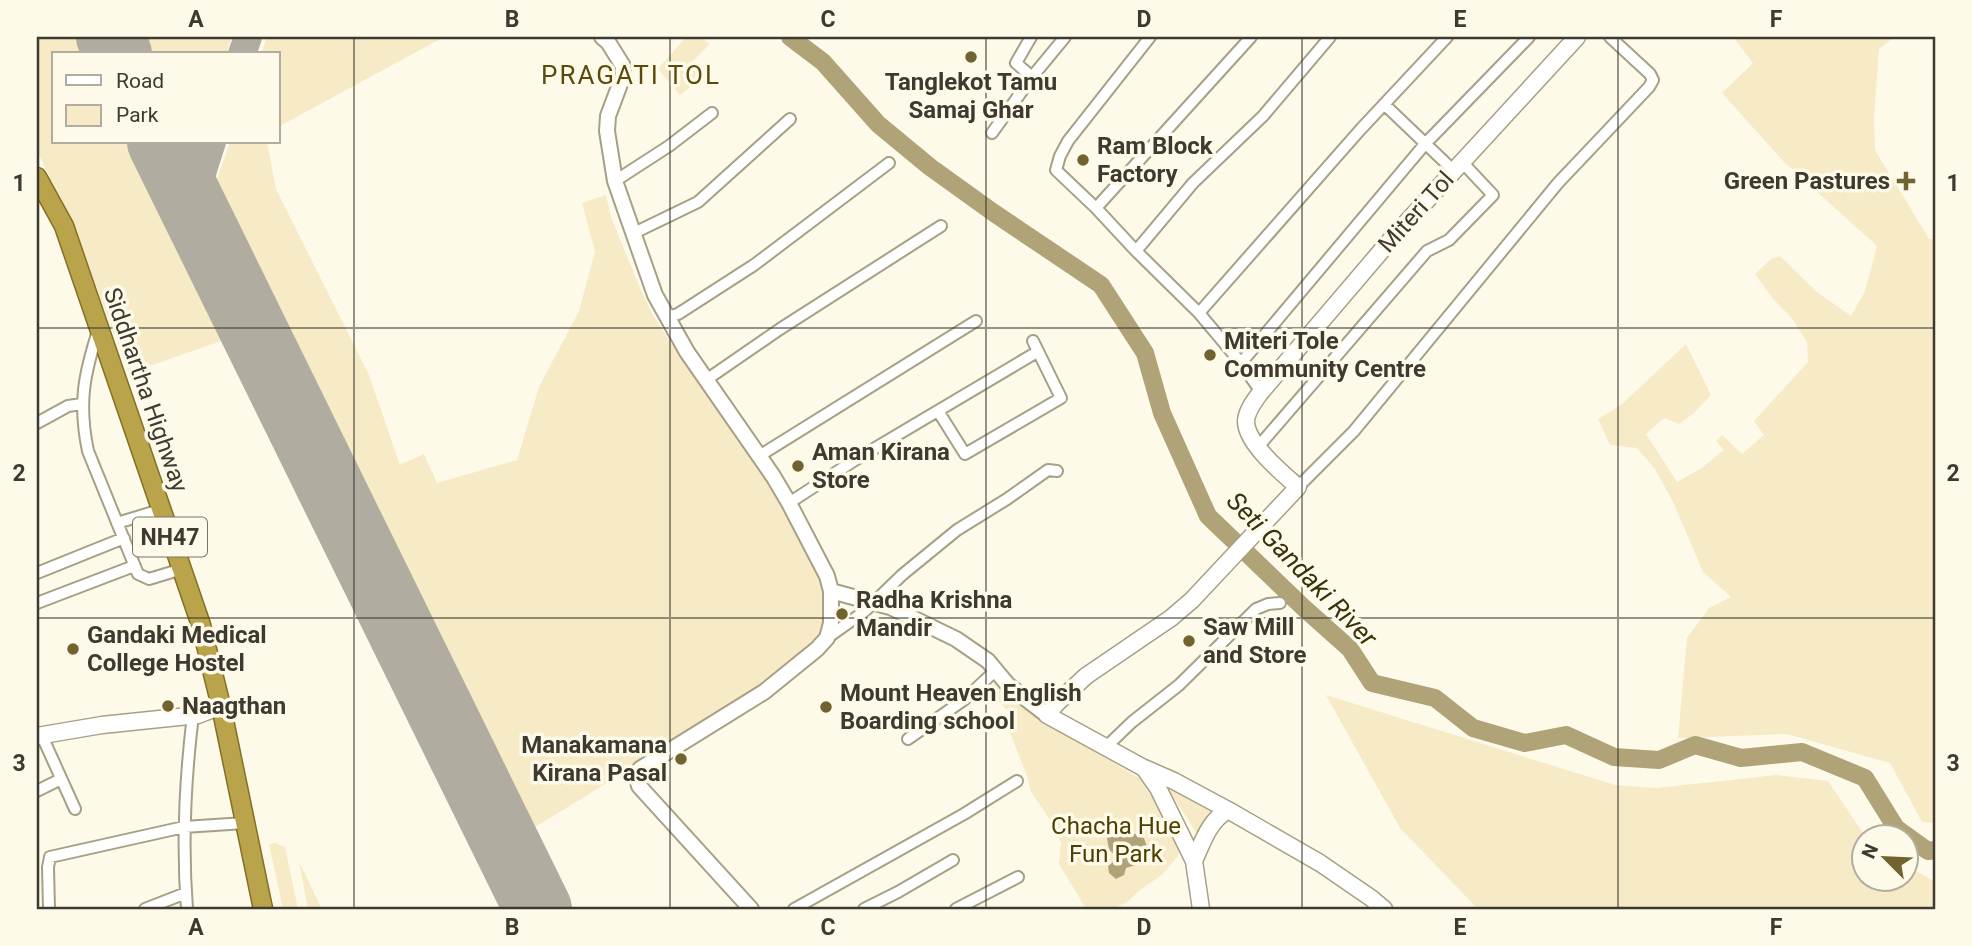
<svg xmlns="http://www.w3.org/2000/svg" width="1972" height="946" viewBox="0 0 1972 946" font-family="Roboto,sans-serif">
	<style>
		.green { fill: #f6ebc6 }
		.water { fill: #b0a377 }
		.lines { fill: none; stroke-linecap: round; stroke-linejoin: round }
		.river { stroke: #b0a377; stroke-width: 18 }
		.taxiway { stroke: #b0ac9f; stroke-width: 28 }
		.runway { stroke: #b0ac9f; stroke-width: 68 }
		.minor-casing { stroke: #a7a086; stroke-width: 14 }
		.tertiary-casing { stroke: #a7a086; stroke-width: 18 }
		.secondary-casing { stroke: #a7a086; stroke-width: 19 }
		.trunk-casing { stroke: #847024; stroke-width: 21 }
		.minor { stroke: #fff; stroke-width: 10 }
		.tertiary { stroke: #fff; stroke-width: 14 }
		.secondary { stroke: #fff; stroke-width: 16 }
		.trunk { stroke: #baa44b; stroke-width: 18 }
		.grid { fill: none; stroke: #3e3a30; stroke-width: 2; stroke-opacity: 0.55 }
		.poi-dot { fill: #716330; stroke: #fefaea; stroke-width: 2.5 }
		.labels { text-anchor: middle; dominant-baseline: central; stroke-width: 7; stroke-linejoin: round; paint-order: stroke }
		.shield { fill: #fefaea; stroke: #787468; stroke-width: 2 }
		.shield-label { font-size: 23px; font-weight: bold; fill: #3e3a30 }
		.poi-label { font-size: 24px; font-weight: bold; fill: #3e3a30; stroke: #fefaea; text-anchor: start }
		.street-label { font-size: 24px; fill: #3e3a30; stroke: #fefaea }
		.park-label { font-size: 24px; fill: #4e4004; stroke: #fefaea }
		.neighbourhood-label { font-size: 26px; letter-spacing: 2px; fill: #5b4b0b; stroke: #fefaea }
		.water-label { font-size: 26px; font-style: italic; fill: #3a300a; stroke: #fefaea }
		.neatline { fill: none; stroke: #3e3a30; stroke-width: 2.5 }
		.grid-label { font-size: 23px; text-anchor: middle; font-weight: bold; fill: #3e3a30 }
	</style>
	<rect width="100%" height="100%" fill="#fefaea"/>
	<path class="green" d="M 37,37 L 82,37 L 91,54 L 54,54 L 54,142 L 134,142 L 230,338 L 129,373 L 73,225 L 37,151 Z
		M 136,37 L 232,37 L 226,54 L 144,54 Z
		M 267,37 L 444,37 L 278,127 L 278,54 L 261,54 Z
		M 686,37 L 700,37 L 710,44 L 690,64 L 702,78 L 680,95 L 658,69 Z
		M 1733,37 L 1894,37 L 1879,49 L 1874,117 L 1875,150 L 1929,239 L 1935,239 L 1935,823 L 1922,822 L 1890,763 L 1787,734 L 1678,738 L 1687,638 L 1709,608 L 1731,597 L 1703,572 L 1674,504 L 1655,469 L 1637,448 L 1610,445 L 1598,419 L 1621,405 L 1686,344 L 1711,395 L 1694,413 L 1679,424 L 1664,418 L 1646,434 L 1677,482 L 1703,467 L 1724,450 L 1716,441 L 1722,435 L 1742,454 L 1764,435 L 1754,421 L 1808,362 L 1807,342 L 1791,317 L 1774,300 L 1755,274 L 1771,259 L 1780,256 L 1817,292 L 1851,316 L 1865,291 L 1877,246 L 1785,163 L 1722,93 L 1753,63 Z
		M 230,142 L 267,142 L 276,189 L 369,375 L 400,465 L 424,454 L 437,483 L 517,460 L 539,387 L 579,311 L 595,252 L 582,203 L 606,195 L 611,217 L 640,288 L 653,315 L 682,360 L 777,491 L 788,513 L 796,536 L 816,570 L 822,587 L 825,628 L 820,638 L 764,687 L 695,732 L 633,767 L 527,832 L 215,185 Z
		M 994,682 L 1023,706 L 1053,727 L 1139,778 L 1164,814 L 1180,844 L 1178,856 L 1162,875 L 1141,889 L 1127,902 L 1112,909 L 1086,909 L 1059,864 L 1061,843 L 1047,815 L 1031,792 L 1027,776 L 1007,725 L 1008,712 C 1001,703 989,693 994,682 Z
		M 1326,695 L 1615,785 L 1657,788 L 1776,775 L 1828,781 L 1863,833 L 1868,837 L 1864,838 L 1864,880 L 1906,880 L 1906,865 L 1935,882 L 1935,909 L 1478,909 L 1400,828 Z
		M 1172,789 L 1210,808 L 1212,813 L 1197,834 L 1170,792 Z
		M 275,843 L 285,847 L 298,909 L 283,909 L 269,844 Z
		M 299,862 L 322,909 L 308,909 Z"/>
	<path class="water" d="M 1119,827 L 1144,838 L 1147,847 C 1144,853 1144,859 1139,864 L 1126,868 L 1124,875 L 1116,879 L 1109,873 L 1108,866 L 1113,862 L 1113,853 L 1109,850 L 1107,838 L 1113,829 Z"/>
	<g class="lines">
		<path class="river" d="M 790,37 L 823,62 L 878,124 L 930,167 L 994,213 L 1101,285 L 1145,353 L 1162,413 L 1208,516 L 1304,608 L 1350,649 L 1372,683 L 1435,698 L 1473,728 L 1525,743 L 1566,735 L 1614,757 L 1659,760 L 1695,745 L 1741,758 L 1802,752 L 1865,778 L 1896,828 L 1928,851 L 1935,850"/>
		<path class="taxiway" d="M 242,54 L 248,37
			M 198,217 C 194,191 204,167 212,142"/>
		<path class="runway" d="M 110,37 L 118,54
			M 161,142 L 538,909"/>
		<defs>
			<path id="minor" d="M 1031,37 L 1016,63 L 1032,77
				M 1150,37 L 1068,141 L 1060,156 L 1056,170 L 1096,208 L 1136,251 L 1199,313 L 1241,363 L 1261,392
				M 1384,104 L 1453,170
				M 992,133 L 1032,77 L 1065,37
				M 615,181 L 669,146 L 712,113
				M 1096,208 L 1251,37
				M 634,233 L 698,202 L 790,119
				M 1136,251 L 1193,183 L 1263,116 L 1330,37
				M 1199,313 L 1360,130 L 1447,37
				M 667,317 L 678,314 L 754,265 L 889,163
				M 99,328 C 84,374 78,403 88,451 L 138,574 L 149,579 L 182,569
				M 1241,363 L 1425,144 L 1529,37
				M 706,380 L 780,329 L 941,226
				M 938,411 L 965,454 L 1061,398 L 1033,341
				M 37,423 L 68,406 L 82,404
				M 1258,447 L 1427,251 L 1449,240 L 1493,195 L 1462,162
				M 759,456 L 976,321
				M 1298,487 L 1354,431 L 1558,183 L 1649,87 L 1653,80 L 1650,74 L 1610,37
				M 789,503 L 855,460 L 1037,352
				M 117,523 L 160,510
				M 37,573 L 124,538
				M 37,603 L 134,566
				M 827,638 L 865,611 L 902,575 L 957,530 L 1007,499 L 1048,470 L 1057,471
				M 42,736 L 75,809
				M 908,739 L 965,699 L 996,670
				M 1106,747 L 1132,722 L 1179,685 L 1256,609 L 1268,604 L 1280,603
				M 37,791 L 61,779
				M 49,909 L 48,867 L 50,857 L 184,827 L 245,823
				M 145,909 L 186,893
				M 187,909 C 182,845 185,780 193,715
				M 794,909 L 964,814 L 1017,781
				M 864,909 L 898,892 L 953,860
				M 956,909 L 1018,877"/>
			<path id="tertiary" d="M 602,37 L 608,42 L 623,66 L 623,76 L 608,116 L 607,131 L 615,181 L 655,295 L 687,352 L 773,476 L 789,503 L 827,576 L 831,591 L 831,623 L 827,638 L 817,649 L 764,692 L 640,769 L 636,775 L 639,786 L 751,909
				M 831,591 L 890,607 L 956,639 L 988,661 L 1008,685 L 1047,715"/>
			<path id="secondary" d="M 37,736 L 102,725 L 198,715 L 221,706
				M 1146,771 L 1158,788 L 1194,861 L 1201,909
				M 1194,861 C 1203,841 1209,821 1228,810
				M 1384,909 L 1371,898 L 1320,863 L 1228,810 L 1174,781 L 1142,767 L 1047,715 L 1056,704 L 1086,676 L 1171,618 L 1192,600 L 1298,487 C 1282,473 1247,444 1246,422 C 1246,411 1255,400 1261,392 L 1394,236 L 1577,37"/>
			<path id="trunk" d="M 37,177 L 64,226 L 201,625 L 221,706 L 263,909"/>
		</defs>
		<use href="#minor" class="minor-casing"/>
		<use href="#tertiary" class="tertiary-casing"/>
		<use href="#secondary" class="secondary-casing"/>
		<use href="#trunk" class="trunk-casing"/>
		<use href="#minor" class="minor"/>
		<use href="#tertiary" class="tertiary"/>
		<use href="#secondary" class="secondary"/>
		<use href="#trunk" class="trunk"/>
	</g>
	<path class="grid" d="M 354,37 L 354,909M 670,37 L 670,909M 986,37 L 986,909M 1302,37 L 1302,909M 1618,37 L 1618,909M 37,328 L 1935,328M 37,618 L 1935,618"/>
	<g class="poi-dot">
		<circle cx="971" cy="57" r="7"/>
		<circle cx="1083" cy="160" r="7"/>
		<path d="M1902.5 170.5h7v7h7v7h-7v7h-7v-7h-7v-7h7z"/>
		<circle cx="1210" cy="355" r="7"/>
		<circle cx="798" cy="466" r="7"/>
		<circle cx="842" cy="614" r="7"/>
		<circle cx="1189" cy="641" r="7"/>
		<circle cx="73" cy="649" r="7"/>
		<circle cx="168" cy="706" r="7"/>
		<circle cx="826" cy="707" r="7"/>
		<circle cx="681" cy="759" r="7"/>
	</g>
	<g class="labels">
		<rect class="shield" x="133" y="517.5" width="74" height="39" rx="5"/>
		<g class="shield-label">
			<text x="170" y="537">NH47</text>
		</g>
		<g class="poi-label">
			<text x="971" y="82" text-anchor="middle">Tanglekot Tamu<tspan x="971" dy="28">Samaj Ghar</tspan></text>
			<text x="1097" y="146">Ram Block<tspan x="1097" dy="28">Factory</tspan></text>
			<text x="1890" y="181" text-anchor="end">Green Pastures</text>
			<text x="1224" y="341">Miteri Tole<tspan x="1224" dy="28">Community Centre</tspan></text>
			<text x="812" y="452">Aman Kirana<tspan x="812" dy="28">Store</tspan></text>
			<text x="856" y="600">Radha Krishna<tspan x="856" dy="28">Mandir</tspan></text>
			<text x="1203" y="627">Saw Mill<tspan x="1203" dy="28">and Store</tspan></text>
			<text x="87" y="635">Gandaki Medical<tspan x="87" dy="28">College Hostel</tspan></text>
			<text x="840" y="693">Mount Heaven English<tspan x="840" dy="28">Boarding school</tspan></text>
			<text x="182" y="706">Naagthan</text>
			<text x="667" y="745" text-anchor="end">Manakamana<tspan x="667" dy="28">Kirana Pasal</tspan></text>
		</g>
		<g class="street-label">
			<text transform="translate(1416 212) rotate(-48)">Miteri Tol</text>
			<text transform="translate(146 390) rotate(71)">Siddhartha Highway</text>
		</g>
		<g class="park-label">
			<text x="1116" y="826">Chacha Hue<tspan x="1116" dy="28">Fun Park</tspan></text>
		</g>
		<g class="neighbourhood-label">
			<text x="631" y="75">PRAGATI TOL</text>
		</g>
		<g class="water-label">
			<text transform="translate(1302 569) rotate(46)">Seti Gandaki River</text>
		</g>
	</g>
	<rect width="1972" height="946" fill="none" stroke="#fefaea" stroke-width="77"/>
	<rect x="52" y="52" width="228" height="91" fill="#fefaea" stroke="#b1ada0" stroke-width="2"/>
	<rect x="66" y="75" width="35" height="10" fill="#ffffff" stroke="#b1ada0" stroke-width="2"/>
	<text x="116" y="88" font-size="21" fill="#3e3a30">Road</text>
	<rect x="66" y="105" width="35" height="21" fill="#f6ebc6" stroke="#b1ada0" stroke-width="2"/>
	<text x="116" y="122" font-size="21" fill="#3e3a30">Park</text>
	<g transform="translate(1885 858) rotate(294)"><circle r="33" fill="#fefaea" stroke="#b1ada0" stroke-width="2"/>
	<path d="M0-5L12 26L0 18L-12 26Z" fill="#716330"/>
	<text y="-10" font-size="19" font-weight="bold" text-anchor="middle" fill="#3e3a30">N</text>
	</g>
	<rect x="38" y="38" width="1896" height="870" class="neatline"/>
	<g class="grid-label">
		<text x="196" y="27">A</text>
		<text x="512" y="27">B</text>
		<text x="828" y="27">C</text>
		<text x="1144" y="27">D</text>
		<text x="1460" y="27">E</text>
		<text x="1776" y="27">F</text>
		<text x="19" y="191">1</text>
		<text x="1953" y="191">1</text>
		<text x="19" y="481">2</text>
		<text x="1953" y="481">2</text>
		<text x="19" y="771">3</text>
		<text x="1953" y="771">3</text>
		<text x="196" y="935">A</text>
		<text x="512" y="935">B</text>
		<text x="828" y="935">C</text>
		<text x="1144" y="935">D</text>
		<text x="1460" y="935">E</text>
		<text x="1776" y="935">F</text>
	</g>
</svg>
